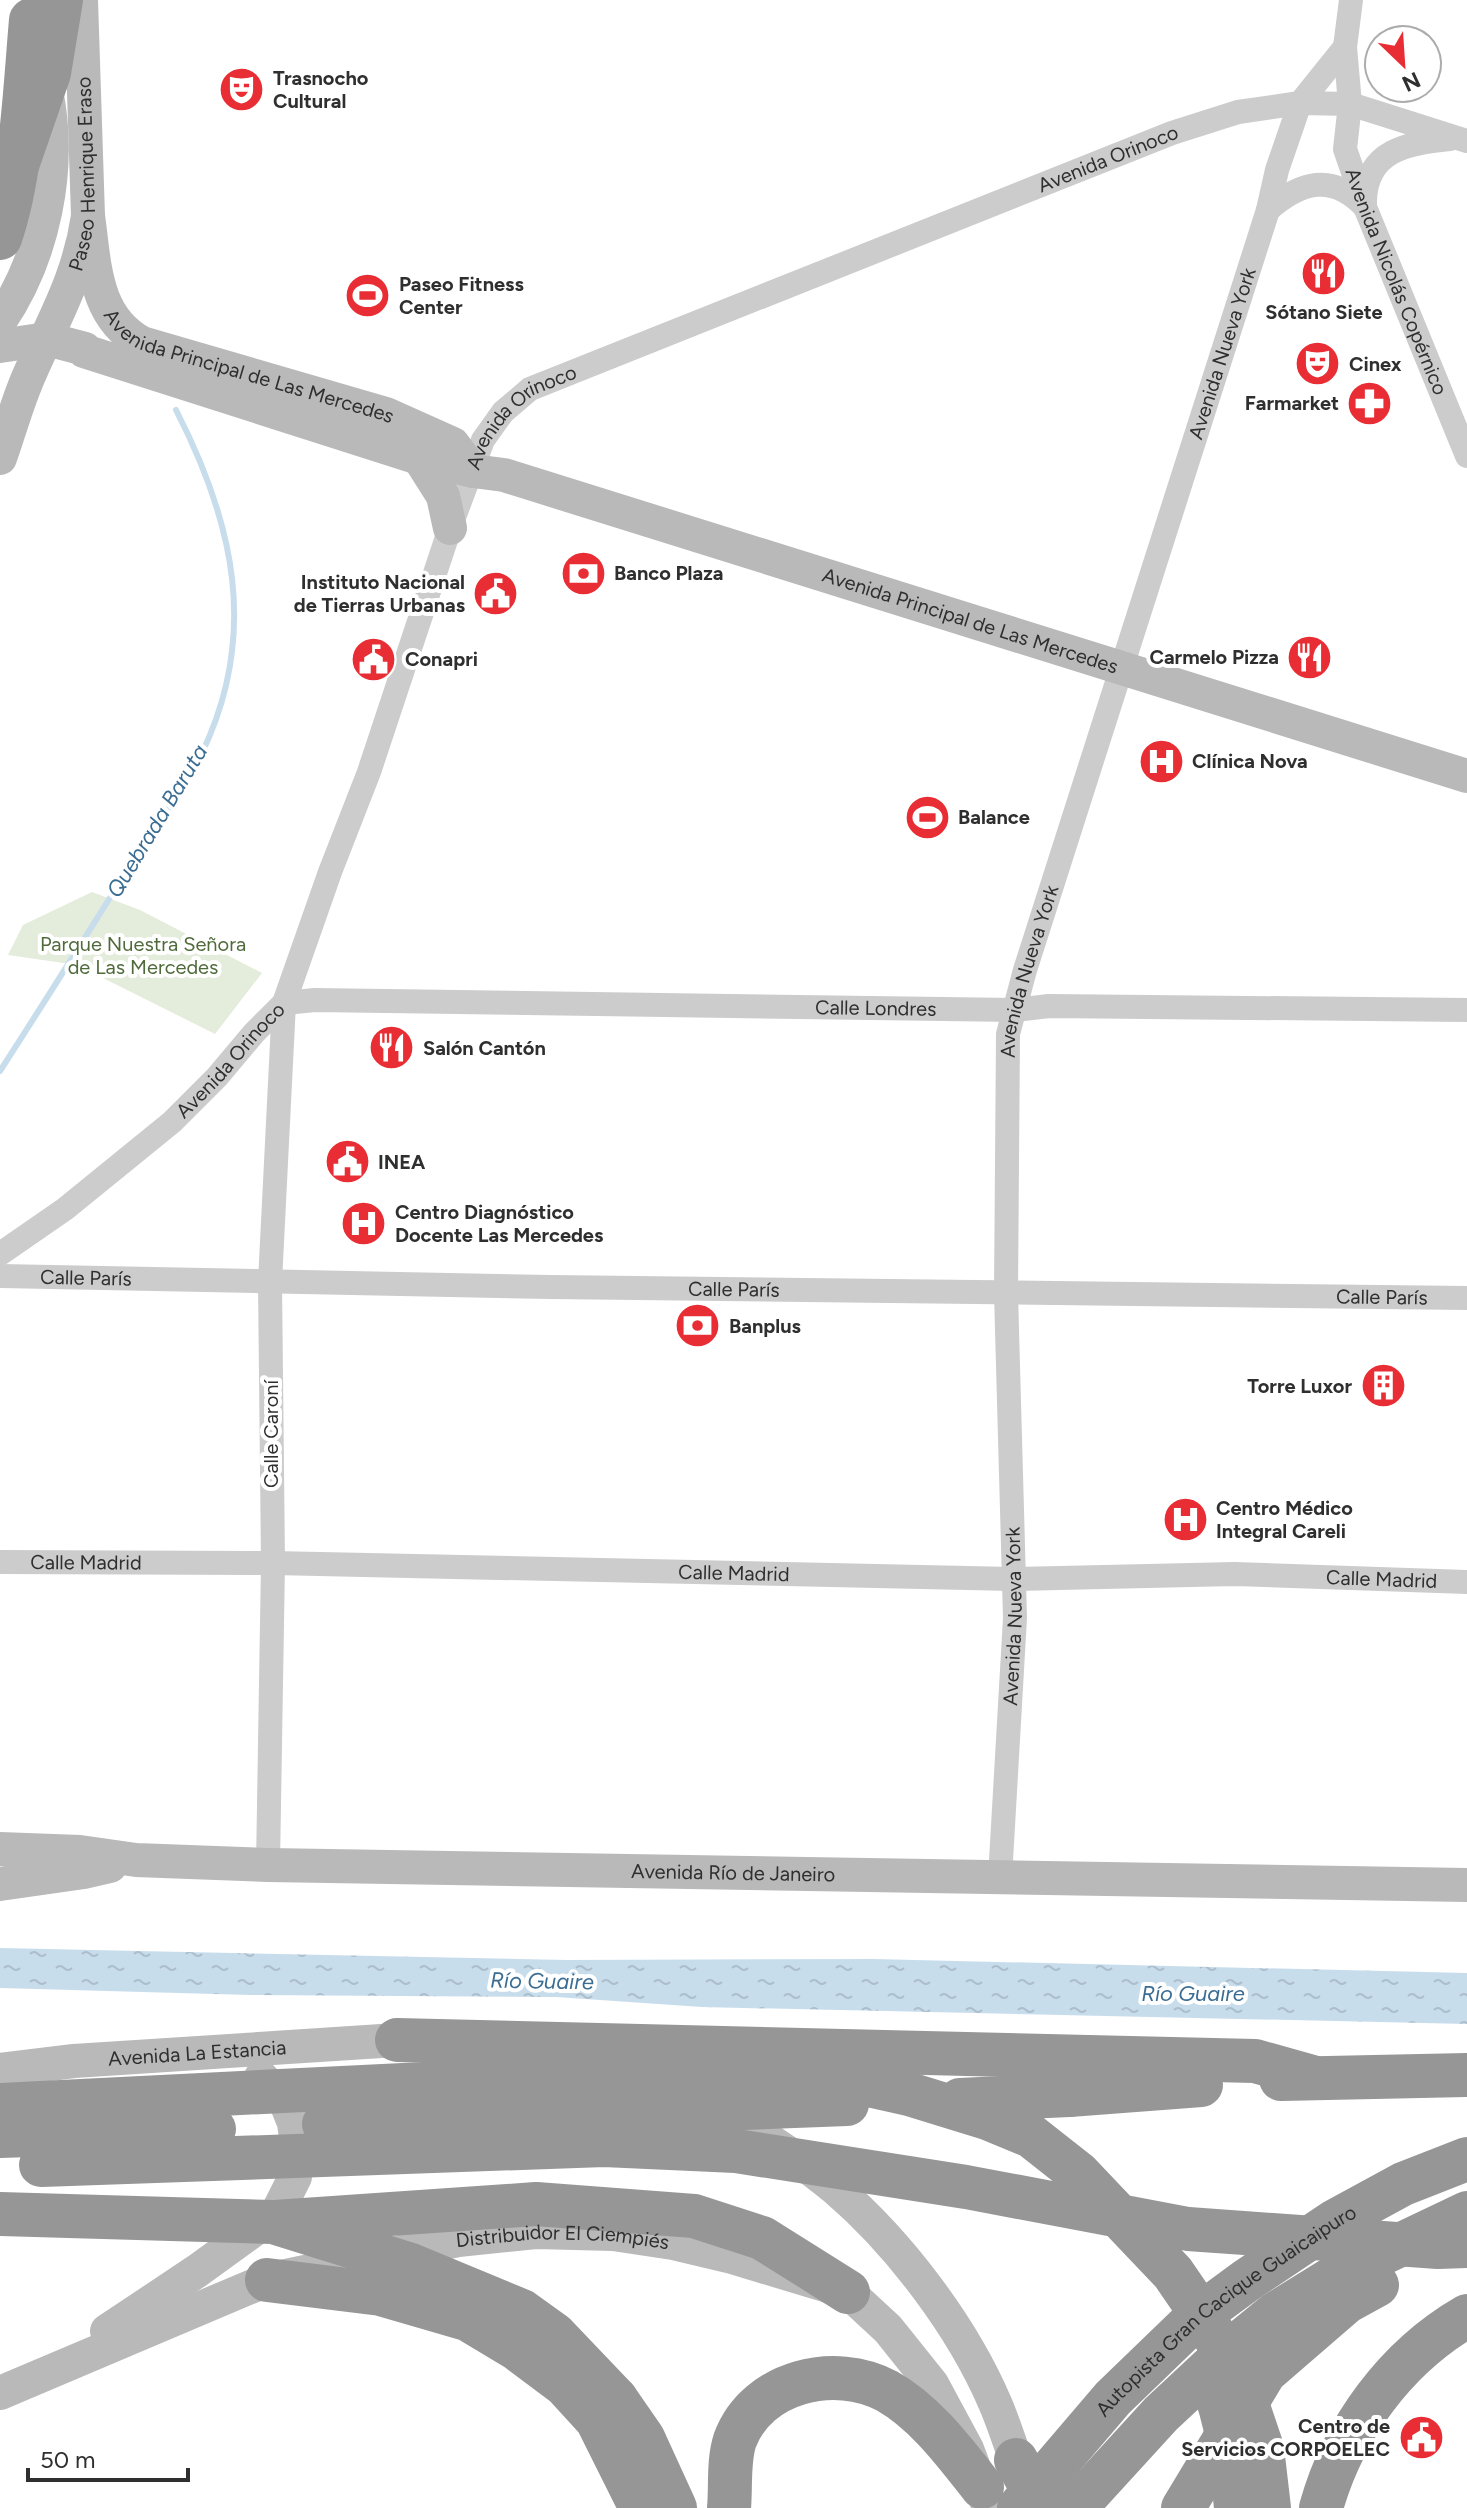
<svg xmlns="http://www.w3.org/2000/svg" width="1467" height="2508" viewBox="0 0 1467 2508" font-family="Figtree,sans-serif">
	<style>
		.green { fill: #e4ecdc }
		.water { fill: url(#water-ripples) }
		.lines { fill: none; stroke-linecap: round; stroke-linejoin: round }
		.stream { stroke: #c8ddec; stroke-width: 6 }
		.street { stroke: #ccc; stroke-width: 24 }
		.secondary { stroke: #b9b9b9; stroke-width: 34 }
		.highway { stroke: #969696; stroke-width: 44 }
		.highway-bridge { stroke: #969696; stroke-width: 44 }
		.labels { text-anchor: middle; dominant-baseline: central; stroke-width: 8; stroke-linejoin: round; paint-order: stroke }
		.poi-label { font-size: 20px; font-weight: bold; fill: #2f2f2f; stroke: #fff; text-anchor: start }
		.street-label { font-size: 20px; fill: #2f2f2f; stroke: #fff }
		.park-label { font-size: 20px; fill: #506b3b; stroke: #fff }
		.water-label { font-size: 22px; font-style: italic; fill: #3b6d93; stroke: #fff }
	</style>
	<defs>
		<pattern id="water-ripples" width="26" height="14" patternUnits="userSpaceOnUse" patternTransform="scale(2)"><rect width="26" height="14" fill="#c8ddec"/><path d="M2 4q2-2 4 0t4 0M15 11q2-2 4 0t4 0" fill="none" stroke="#acbecb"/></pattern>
	</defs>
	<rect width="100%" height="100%" fill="#fff"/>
	<path class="green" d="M 92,892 L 140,910 L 262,973 L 215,1034 L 77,965 L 8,955 L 23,925 Z"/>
	<path class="water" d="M 0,1948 L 566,1960 L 874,1959 L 1467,1973 L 1467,2024 L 702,2007 L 556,1997 L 250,1995 L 0,1988 Z"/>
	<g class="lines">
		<path class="stream" d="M 0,1071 C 44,1003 87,934 130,866 C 154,828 182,793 202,753 C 259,634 234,523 176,410"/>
		<g class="street">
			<path id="s1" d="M 1351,0 L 1345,47 L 1350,104 L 1345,149 L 1365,207 L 1467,456"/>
			<path d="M 1365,201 C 1366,150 1408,143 1450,139"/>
			<path d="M 1268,210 C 1300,182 1332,172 1365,207"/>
			<path id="s2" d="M 284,1003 L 315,1000 L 1015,1010 L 1049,1006 L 1467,1010"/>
			<path id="s3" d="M 0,1254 L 65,1209 L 172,1122 L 217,1077 L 254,1033 L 284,1003 L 330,872 L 369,772 L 450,528 L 483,440 L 503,412 L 530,389 L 1172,133 L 1238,112 L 1300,103 L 1350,104 L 1467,141"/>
			<path id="s4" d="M 0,1276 L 551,1287 L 1467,1298"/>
			<path id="s5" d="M 0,1562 L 273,1563 L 1013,1579 L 1235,1574 L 1467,1582"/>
			<path d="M 268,1865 L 273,1563 L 270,1282 L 284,1003"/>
			<path id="s6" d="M 1000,1878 L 1015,1618 L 1006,1293 L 1008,1034 L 1025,970 L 1268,210 L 1277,170 L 1300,103 L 1345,47"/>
		</g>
		<g class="secondary">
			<path id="s7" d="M 88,216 C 95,265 94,317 142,343 L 386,414 L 453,444 L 473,471"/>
			<path d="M 0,321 C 44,256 62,168 46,91"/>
			<path id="s8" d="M 0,346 L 47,339 L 85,349 L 84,351 L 419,458 L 473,471 L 504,475 C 826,573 1145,678 1467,776"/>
			<path id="s9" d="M 0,458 C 10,430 18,399 31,371 C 55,317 79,277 88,216 L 81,0"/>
			<path d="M 419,458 L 443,496 L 450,528"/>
			<path id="s10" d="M 0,1849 L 80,1852 L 136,1860 L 268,1865 L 1467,1885"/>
			<path d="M 0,1884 L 84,1872 L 110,1866"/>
			<path id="s11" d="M 0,2070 L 74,2061 L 397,2040 L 422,2044"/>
			<path d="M 715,2105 C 755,2131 799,2158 836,2189 C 899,2243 962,2326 995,2403 C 1003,2421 1009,2441 1016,2460"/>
			<path d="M 107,2331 L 197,2271 L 277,2213 L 295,2177 L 297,2144 L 294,2123 L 286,2103 L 261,2077"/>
			<path id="s12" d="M 0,2393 L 267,2280 L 458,2240 L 536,2232 L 613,2234 L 673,2243 L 732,2257 L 848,2292 L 888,2329 L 932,2384 L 967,2449 L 989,2508"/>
		</g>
		<g class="highway">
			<path d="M 0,238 C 22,175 25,88 31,20"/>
			<path d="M 397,2040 L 1255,2061 L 1312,2077"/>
			<path d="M 1281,2079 L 1467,2075"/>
			<path d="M 1069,2095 L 1201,2085"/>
			<path d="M 0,2136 L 214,2129"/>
			<path d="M 275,2222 L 536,2204 L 694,2216 L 762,2238 L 848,2292"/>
			<path d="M 267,2280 L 381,2294 L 467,2319 L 517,2349 L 565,2385 L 597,2420 L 641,2508"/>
			<path d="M 616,2399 L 643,2438 L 675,2508"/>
			<path d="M 729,2508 C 731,2486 728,2461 735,2440 C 757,2381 835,2363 887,2391 C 926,2413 955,2453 982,2487"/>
			<path id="s13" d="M 1019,2508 L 1113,2398 L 1198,2316 L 1247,2280 L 1335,2221 L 1403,2184 L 1467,2159"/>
			<path d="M 1075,2508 L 1161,2414 L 1220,2359 L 1275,2314 L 1343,2272 L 1467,2213"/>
			<path d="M 1183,2508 L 1265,2372 L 1346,2302 L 1377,2285"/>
			<path d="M 1321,2508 C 1343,2429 1396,2357 1467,2316"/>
		</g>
		<path class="highway-bridge" d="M 0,206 L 14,174 L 49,73 L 61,0
			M 960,2100 L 1069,2095
			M 0,2105 L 705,2070 L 842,2079 L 909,2094 L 987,2118 L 1031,2136 L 1078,2173 L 1173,2273 L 1208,2324 L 1240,2383 L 1262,2448 L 1269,2508
			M 324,2124 L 847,2104
			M 41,2165 L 604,2145 L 736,2151 L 966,2187 L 1188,2229 L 1438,2247 L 1467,2246
			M 0,2214 L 273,2222 L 411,2265 L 522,2311 L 554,2334 L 616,2399
			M 1211,2381 C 1228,2421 1232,2466 1236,2508
			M 1016,2460 L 1043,2508"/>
	</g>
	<defs>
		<symbol id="theatre-disc" viewBox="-11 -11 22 22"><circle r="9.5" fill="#e82e34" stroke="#fff"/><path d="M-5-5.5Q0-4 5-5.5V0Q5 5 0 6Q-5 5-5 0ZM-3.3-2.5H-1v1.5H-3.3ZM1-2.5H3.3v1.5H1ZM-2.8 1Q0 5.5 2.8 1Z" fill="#fff"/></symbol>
		<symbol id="restaurant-disc" viewBox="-11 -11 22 22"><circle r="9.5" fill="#e82e34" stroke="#fff"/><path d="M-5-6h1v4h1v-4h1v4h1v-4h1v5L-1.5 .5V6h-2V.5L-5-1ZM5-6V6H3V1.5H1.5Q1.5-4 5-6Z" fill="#fff"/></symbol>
		<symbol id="stadium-disc" viewBox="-11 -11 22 22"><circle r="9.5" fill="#e82e34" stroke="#fff"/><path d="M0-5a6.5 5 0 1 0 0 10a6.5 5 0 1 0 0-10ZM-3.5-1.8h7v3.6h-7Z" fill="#fff"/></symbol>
		<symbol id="pharmacy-disc" viewBox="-11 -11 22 22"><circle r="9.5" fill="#e82e34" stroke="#fff"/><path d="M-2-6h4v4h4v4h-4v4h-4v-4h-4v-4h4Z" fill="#fff"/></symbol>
		<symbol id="bank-disc" viewBox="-11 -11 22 22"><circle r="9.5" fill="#e82e34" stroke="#fff"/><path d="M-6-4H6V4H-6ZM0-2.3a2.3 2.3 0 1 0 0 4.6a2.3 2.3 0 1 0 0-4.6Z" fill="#fff"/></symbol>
		<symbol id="civic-disc" viewBox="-11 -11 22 22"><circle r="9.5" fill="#e82e34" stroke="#fff"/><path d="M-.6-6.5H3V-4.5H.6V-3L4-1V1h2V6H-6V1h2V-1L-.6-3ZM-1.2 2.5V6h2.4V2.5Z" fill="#fff"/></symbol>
		<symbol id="hospital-disc" viewBox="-11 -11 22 22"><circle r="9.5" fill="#e82e34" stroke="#fff"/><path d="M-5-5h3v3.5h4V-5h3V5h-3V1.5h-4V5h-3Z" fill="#fff"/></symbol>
		<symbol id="building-disc" viewBox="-11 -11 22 22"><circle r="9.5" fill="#e82e34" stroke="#fff"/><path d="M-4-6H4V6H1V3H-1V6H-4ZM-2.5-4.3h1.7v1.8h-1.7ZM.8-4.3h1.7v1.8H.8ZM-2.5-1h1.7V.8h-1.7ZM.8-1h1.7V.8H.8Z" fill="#fff"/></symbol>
	</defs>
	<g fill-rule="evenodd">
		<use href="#theatre-disc" x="216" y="64" width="51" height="51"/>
		<use href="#restaurant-disc" x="1298" y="248" width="51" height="51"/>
		<use href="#stadium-disc" x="342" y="270" width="51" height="51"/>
		<use href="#theatre-disc" x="1292" y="338" width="51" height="51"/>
		<use href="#pharmacy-disc" x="1344" y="378" width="51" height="51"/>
		<use href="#bank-disc" x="558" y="548" width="51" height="51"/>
		<use href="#civic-disc" x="470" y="568" width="51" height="51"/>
		<use href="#restaurant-disc" x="1284" y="632" width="51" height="51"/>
		<use href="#civic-disc" x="348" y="634" width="51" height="51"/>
		<use href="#hospital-disc" x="1136" y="736" width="51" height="51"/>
		<use href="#stadium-disc" x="902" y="792" width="51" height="51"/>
		<use href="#restaurant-disc" x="366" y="1022" width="51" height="51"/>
		<use href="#civic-disc" x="322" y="1136" width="51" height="51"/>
		<use href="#hospital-disc" x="338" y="1198" width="51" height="51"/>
		<use href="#bank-disc" x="672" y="1300" width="51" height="51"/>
		<use href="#building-disc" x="1358" y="1360" width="51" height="51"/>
		<use href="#hospital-disc" x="1160" y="1494" width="51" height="51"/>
		<use href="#civic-disc" x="1396" y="2412" width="51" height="51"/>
	</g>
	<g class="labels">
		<g class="poi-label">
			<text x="273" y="78">Trasnocho<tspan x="273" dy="23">Cultural</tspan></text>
			<text x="399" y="284">Paseo Fitness<tspan x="399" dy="23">Center</tspan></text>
			<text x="1324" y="312" text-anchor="middle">Sótano Siete</text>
			<text x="1349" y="364">Cinex</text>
			<text x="1339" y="403" text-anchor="end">Farmarket</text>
			<text x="614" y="573">Banco Plaza</text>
			<text x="465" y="582" text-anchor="end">Instituto Nacional<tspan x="465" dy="23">de Tierras Urbanas</tspan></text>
			<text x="1279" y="657" text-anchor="end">Carmelo Pizza</text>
			<text x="405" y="659">Conapri</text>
			<text x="1192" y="761">Clínica Nova</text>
			<text x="958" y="817">Balance</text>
			<text x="423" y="1048">Salón Cantón</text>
			<text x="378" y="1162">INEA</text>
			<text x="395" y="1212">Centro Diagnóstico<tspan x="395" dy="23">Docente Las Mercedes</tspan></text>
			<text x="729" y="1326">Banplus</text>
			<text x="1352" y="1386" text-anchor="end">Torre Luxor</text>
			<text x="1216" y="1508">Centro Médico<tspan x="1216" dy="23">Integral Careli</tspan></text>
			<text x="1390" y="2426" text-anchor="end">Centro de<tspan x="1390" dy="23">Servicios CORPOELEC</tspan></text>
		</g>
		<g class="street-label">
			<text stroke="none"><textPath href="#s3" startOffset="1670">Avenida Orinoco</textPath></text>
			<text stroke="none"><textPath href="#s9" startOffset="300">Paseo Henrique Eraso</textPath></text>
			<text stroke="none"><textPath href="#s1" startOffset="292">Avenida Nicolás Copérnico</textPath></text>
			<text stroke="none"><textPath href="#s6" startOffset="1558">Avenida Nueva York</textPath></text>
			<text stroke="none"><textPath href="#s7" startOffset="252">Avenida Principal de Las Mercedes</textPath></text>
			<text stroke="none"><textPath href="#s3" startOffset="1022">Avenida Orinoco</textPath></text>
			<text stroke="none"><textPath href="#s8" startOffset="1016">Avenida Principal de Las Mercedes</textPath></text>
			<text stroke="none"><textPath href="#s6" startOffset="910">Avenida Nueva York</textPath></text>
			<text stroke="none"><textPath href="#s2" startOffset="592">Calle Londres</textPath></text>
			<text stroke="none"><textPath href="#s3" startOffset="302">Avenida Orinoco</textPath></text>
			<text stroke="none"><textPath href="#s4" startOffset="86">Calle París</textPath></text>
			<text stroke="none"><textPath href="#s4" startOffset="734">Calle París</textPath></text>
			<text stroke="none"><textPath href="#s4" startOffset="1382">Calle París</textPath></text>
			<text transform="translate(271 1434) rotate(-90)">Calle Caroní</text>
			<text stroke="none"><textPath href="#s5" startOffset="86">Calle Madrid</textPath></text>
			<text stroke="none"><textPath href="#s5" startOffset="734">Calle Madrid</textPath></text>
			<text stroke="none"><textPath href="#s5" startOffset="1382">Calle Madrid</textPath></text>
			<text stroke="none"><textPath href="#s6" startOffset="262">Avenida Nueva York</textPath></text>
			<text stroke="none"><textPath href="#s10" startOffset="734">Avenida Río de Janeiro</textPath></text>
			<text stroke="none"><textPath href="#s11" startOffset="198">Avenida La Estancia</textPath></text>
			<text stroke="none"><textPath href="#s12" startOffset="590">Distribuidor El Ciempiés</textPath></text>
			<text stroke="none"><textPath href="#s13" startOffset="288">Autopista Gran Cacique Guaicaipuro</textPath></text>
		</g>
		<g class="park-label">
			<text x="143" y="944">Parque Nuestra Señora<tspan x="143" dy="23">de Las Mercedes</tspan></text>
		</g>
		<g class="water-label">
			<text transform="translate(157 821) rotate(-59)">Quebrada Baruta</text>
			<text transform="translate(542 1981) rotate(1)">Río Guaire</text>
			<text x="1193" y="1993">Río Guaire</text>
		</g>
	</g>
	<g transform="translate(1403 64) rotate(155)"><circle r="38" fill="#ffffff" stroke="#acacac" stroke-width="2"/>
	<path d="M0-6L14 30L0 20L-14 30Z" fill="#e82e34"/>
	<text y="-12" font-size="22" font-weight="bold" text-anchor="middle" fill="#2f2f2f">N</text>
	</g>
	<path d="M28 2468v12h160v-12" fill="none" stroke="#2f2f2f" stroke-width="4"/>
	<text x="40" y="2468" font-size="24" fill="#2f2f2f" stroke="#ffffff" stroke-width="6" paint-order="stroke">50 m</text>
</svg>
